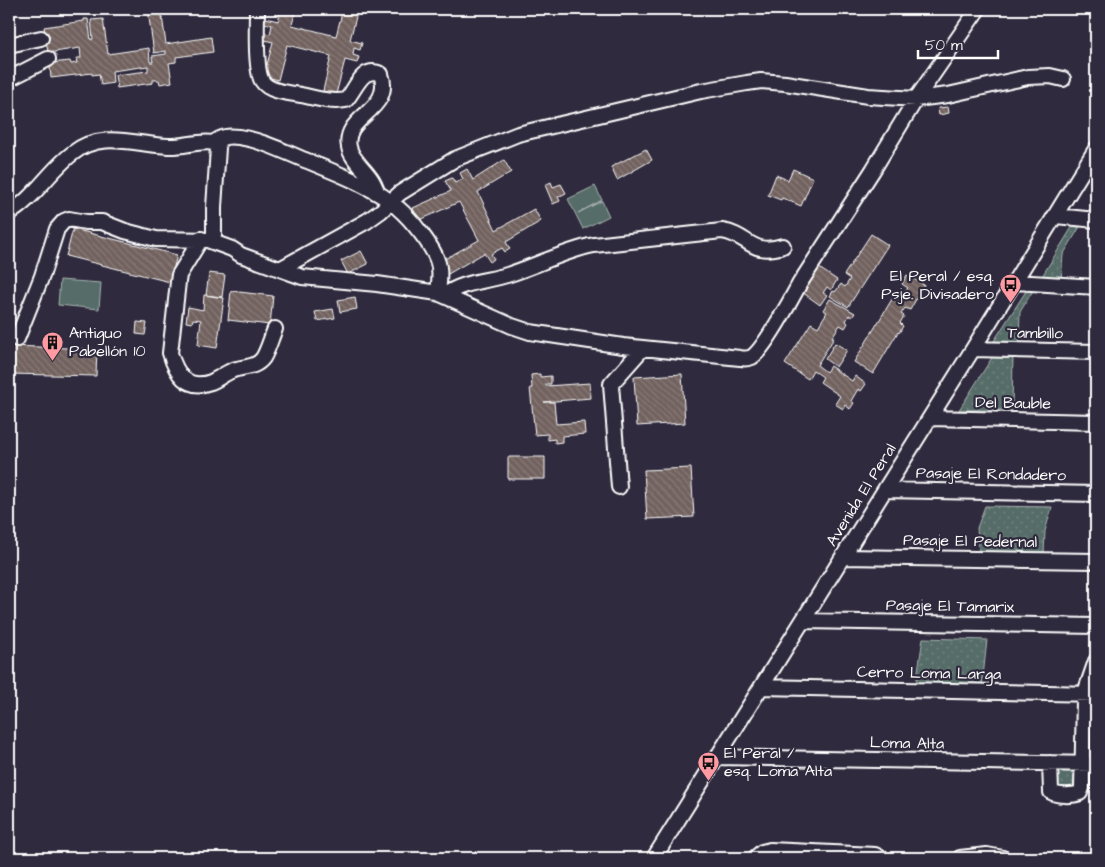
<svg xmlns="http://www.w3.org/2000/svg" width="1105" height="867" viewBox="0 0 1105 867" font-family="'Architects Daughter',sans-serif">
	<style>
		.grass { fill: url(#grass-dots); stroke: #aab6b3 }
		.pitch { fill: #566c67; stroke: #aab6b3 }
		.building { fill: url(#building-back-hatch); stroke: #fff }
		.lines { fill: none; stroke-linecap: round; stroke-linejoin: round }
		.minor-casing { stroke: #fff; stroke-width: 18 }
		.minor { stroke: #2f2a3d; stroke-width: 14 }
		.labels { text-anchor: middle; dominant-baseline: central; stroke-width: 4.5; stroke-linejoin: round; paint-order: stroke }
		.poi-label { font-size: 16px; fill: #fff; stroke: #2f2a3d; text-anchor: start }
		.street-label { font-size: 16px; fill: #fff; stroke: #2f2a3d }
	</style>
	<defs>
		<pattern id="grass-dots" width="8" height="8" patternUnits="userSpaceOnUse" patternTransform="scale(1.25)"><rect width="8" height="8" fill="#566c67"/><path d="M2 2h.1M6 6h.1" fill="none" stroke="#6f827e" stroke-width="1.8" stroke-linecap="round"/></pattern>
		<pattern id="building-back-hatch" width="6" height="6" patternUnits="userSpaceOnUse" patternTransform="scale(1.25)"><rect width="6" height="6" fill="#72625f"/><path d="M-1 5l2 2M0 0l6 6M5-1l2 2" fill="none" stroke="#877a77"/></pattern>
	</defs>
	<rect width="100%" height="100%" fill="#2f2a3d"/>
	<filter id="ink" filterUnits="userSpaceOnUse"><feTurbulence type="fractalNoise" baseFrequency=".02" numOctaves="2"/><feDisplacementMap in="SourceGraphic" scale="10" xChannelSelector="R" yChannelSelector="G"/><feConvolveMatrix kernelMatrix="1 2 1 2 8 2 1 2 1" color-interpolation-filters="sRGB"/></filter>
	<g filter="url(#ink)">
		<path class="grass" d="M 1074,224 L 1081,225 L 1063,255 L 1061,280 L 1041,278 Z
			M 1028,288 L 1034,289 L 1020,312 L 1019,345 L 992,344 Z
			M 993,356 L 1013,356 L 1012,410 L 959,410 Z
			M 985,506 L 1052,507 L 1045,531 L 1044,555 L 979,552 L 977,528 Z
			M 923,638 L 987,640 L 982,686 L 916,684 Z
			M 1052,768 L 1079,769 L 1078,791 L 1051,790 Z"/>
		<path class="pitch" d="M 595,186 L 602,200 L 578,213 L 602,201 L 609,216 L 583,229 L 568,199 Z
			M 60,280 L 101,283 L 99,309 L 58,305 Z"/>
		<path class="building" d="M 161,9 L 166,44 L 211,37 L 213,52 L 176,57 L 176,62 L 169,63 L 172,82 L 160,84 L 159,80 L 153,80 L 153,83 L 117,88 L 115,75 L 148,71 L 148,66 L 112,71 L 113,83 L 101,85 L 99,74 L 92,75 L 92,73 L 51,78 L 50,67 L 51,67 L 51,63 L 70,61 L 71,64 L 77,63 L 76,58 L 81,58 L 80,48 L 48,53 L 44,27 L 84,21 L 84,19 L 88,19 L 91,40 L 93,39 L 91,20 L 103,19 L 108,54 L 149,48 L 150,62 L 153,62 L 152,56 L 166,54 L 166,51 L 154,53 L 148,11 Z
			M 281,9 L 296,9 L 292,25 L 336,36 L 343,9 L 358,9 L 350,40 L 362,43 L 360,50 L 354,48 L 353,55 L 359,57 L 357,63 L 345,60 L 335,98 L 322,95 L 331,56 L 287,45 L 278,80 L 264,76 L 273,42 L 260,39 L 262,32 L 270,34 L 272,25 L 264,23 L 266,18 L 278,21 Z
			M 948,107 L 949,113 L 939,115 L 938,108 Z
			M 646,149 L 652,160 L 617,180 L 611,167 Z
			M 504,160 L 511,172 L 478,192 L 496,230 L 534,209 L 541,221 L 506,242 L 510,249 L 505,252 L 502,248 L 491,254 L 494,259 L 490,262 L 484,253 L 448,274 L 441,261 L 479,240 L 459,202 L 418,221 L 413,208 L 451,191 L 445,181 L 452,178 L 455,183 L 463,179 L 460,173 L 467,169 L 473,180 Z
			M 793,169 L 813,178 L 801,206 L 782,198 L 781,200 L 768,195 L 776,175 L 788,180 Z
			M 551,182 L 553,187 L 561,184 L 566,193 L 558,197 L 560,201 L 553,204 L 545,185 Z
			M 73,229 L 177,255 L 170,282 L 66,256 Z
			M 871,234 L 888,245 L 848,307 L 830,296 L 833,291 L 835,292 L 841,284 L 845,287 L 850,279 L 844,275 Z
			M 361,251 L 368,264 L 348,274 L 341,261 Z
			M 819,268 L 837,280 L 831,290 L 827,287 L 823,293 L 827,295 L 820,305 L 802,292 Z
			M 209,273 L 225,275 L 222,297 L 206,295 Z
			M 907,275 L 924,285 L 910,310 L 905,308 L 901,314 L 904,316 L 900,323 L 903,326 L 899,333 L 898,332 L 873,374 L 854,362 L 897,291 L 903,295 L 908,288 L 902,284 Z
			M 231,291 L 273,296 L 270,325 L 228,320 Z
			M 204,295 L 224,298 L 217,348 L 198,345 L 201,320 L 193,319 L 192,323 L 186,322 L 188,307 L 203,310 Z
			M 355,297 L 357,309 L 340,312 L 338,300 Z
			M 830,299 L 855,313 L 852,317 L 849,315 L 846,321 L 848,323 L 845,328 L 840,325 L 832,337 L 834,338 L 817,365 L 826,372 L 830,366 L 852,381 L 855,376 L 866,384 L 861,391 L 858,389 L 851,401 L 854,403 L 850,409 L 845,405 L 843,409 L 835,404 L 840,396 L 820,382 L 823,377 L 813,370 L 808,379 L 785,364 L 811,323 L 818,327 L 827,312 L 823,310 Z
			M 333,309 L 335,318 L 317,321 L 315,312 Z
			M 137,322 L 147,323 L 145,335 L 136,334 Z
			M 835,343 L 847,350 L 836,367 L 825,359 Z
			M 9,346 L 97,349 L 96,376 L 9,374 Z
			M 540,374 L 540,377 L 551,376 L 551,384 L 546,384 L 546,386 L 590,383 L 591,398 L 544,402 L 554,402 L 556,424 L 584,422 L 585,434 L 562,436 L 562,442 L 555,443 L 555,439 L 548,440 L 548,434 L 535,435 L 530,388 L 532,388 L 531,375 Z
			M 682,374 L 685,423 L 637,426 L 634,377 Z
			M 508,457 L 545,457 L 545,479 L 508,479 Z
			M 691,468 L 694,517 L 647,519 L 644,470 Z"/>
		<g class="lines">
			<defs>
				<path id="minor" d="M 257,9 C 257,24 255,70 262,81 C 269,92 289,93 301,95 C 316,98 331,103 346,100 C 356,89 362,65 381,74 C 394,111 342,116 349,147 C 351,159 365,169 371,179 C 374,183 376,189 378,193
					M 9,45 L 41,38
					M 9,79 L 48,59
					M 214,143 C 221,136 229,136 239,137 C 260,140 281,150 300,158 C 329,170 376,187 398,208 C 410,218 434,247 438,263 C 441,272 439,283 438,293
					M 9,213 C 32,201 51,169 73,153 C 101,130 136,145 168,146 C 184,147 199,140 214,143 L 218,148 L 214,207 L 214,235 L 212,240 L 156,239 L 125,231 L 102,222 L 86,222 L 69,219 L 64,221 L 57,229 L 42,276 L 17,339
					M 1056,216 L 1096,220
					M 201,239 L 179,275 L 178,282 L 170,353 C 176,373 186,391 211,382 C 218,379 224,374 231,371 C 242,366 255,369 263,358 C 268,350 271,338 275,329
					M 210,241 L 232,249 L 241,255 L 302,277 L 377,284 L 438,293 L 512,326 L 530,332 L 623,346 L 740,358 C 745,359 748,359 752,357 C 764,349 792,298 800,283 L 873,170 L 916,99 L 978,9
					M 280,269 L 367,221 L 381,211 L 400,193 L 455,159 L 518,134 L 701,91 L 747,83 L 761,81 L 785,83 L 868,96 L 916,99 L 948,95 L 1028,77 L 1050,76 L 1063,79
					M 1015,282 L 1096,287
					M 445,295 C 462,282 487,281 507,275 C 536,266 564,251 594,245 L 722,231 C 750,235 749,256 783,246
					M 973,349 L 1096,352
					M 930,418 L 1096,422
					M 619,487 L 611,384 L 643,348
					M 885,490 L 1096,494
					M 843,557 L 1096,561
					M 803,621 L 1096,626
					M 761,687 L 1096,694
					M 718,757 L 1096,764
					M 1050,763 L 1051,792 C 1058,796 1072,796 1080,793 L 1082,788 L 1084,700 L 1087,687 L 1096,661
					M 654,858 L 973,349 L 1096,149
					M 755,858 L 762,852 L 770,850 L 875,855 L 881,858
					M 960,858 L 987,855 L 1003,858"/>
			</defs>
			<use href="#minor" class="minor-casing"/>
			<use href="#minor" class="minor"/>
		</g>
	</g>
	<defs>
		<symbol id="bus-pin" viewBox="-11 -11 22 30"><path d="M0 17L-7.5 6A9.5 9.5 0 1 1 7.5 6Z" fill="#ff9aa2" stroke="#2f2a3d"/><path d="M-5-6H5V4H4V6H2V4H-2V6H-4V4H-5ZM-3.5-4V0h7V-4ZM-3.5 1.2v1.5H-2V1.2ZM2 1.2v1.5H3.5V1.2Z" fill="#111"/></symbol>
		<symbol id="building-pin" viewBox="-11 -11 22 30"><path d="M0 17L-7.5 6A9.5 9.5 0 1 1 7.5 6Z" fill="#ff9aa2" stroke="#2f2a3d"/><path d="M-4-6H4V6H1V3H-1V6H-4ZM-2.5-4.3h1.7v1.8h-1.7ZM.8-4.3h1.7v1.8H.8ZM-2.5-1h1.7V.8h-1.7ZM.8-1h1.7V.8H.8Z" fill="#111"/></symbol>
	</defs>
	<g fill-rule="evenodd">
		<use href="#bus-pin" x="998" y="272" width="25" height="34"/>
		<use href="#building-pin" x="40" y="330" width="25" height="34"/>
		<use href="#bus-pin" x="696" y="750" width="25" height="34"/>
	</g>
	<g class="labels">
		<g class="poi-label">
			<text x="994" y="276" text-anchor="end">El Peral / esq.<tspan x="994" dy="18">Psje. Divisadero</tspan></text>
			<text x="69" y="333">Antiguo<tspan x="69" dy="18">Pabellón 10</tspan></text>
			<text x="724" y="753">El Peral /<tspan x="724" dy="18">esq. Loma Alta</tspan></text>
		</g>
		<g class="street-label">
			<text transform="translate(1035 333) rotate(1)">Tambillo</text>
			<text transform="translate(1013 403) rotate(1)">Del Bauble</text>
			<text transform="translate(991 474) rotate(1)">Pasaje El Rondadero</text>
			<text transform="translate(861 495) rotate(-58)">Avenida El Peral</text>
			<text transform="translate(970 541) rotate(1)">Pasaje El Pedernal</text>
			<text transform="translate(950 606) rotate(1)">Pasaje El Tamarix</text>
			<text transform="translate(929 673) rotate(1)">Cerro Loma Larga</text>
			<text transform="translate(907 743) rotate(1)">Loma Alta</text>
		</g>
	</g>
	<rect width="1105" height="867" fill="none" stroke="#2f2a3d" stroke-width="30"/>
	<rect x="15" y="15" width="1075" height="837" fill="none" stroke="#fff" stroke-width="2" filter="url(#ink)"/>
	<path d="M918 50v8h80v-8" fill="none" stroke="#ffffff" stroke-width="2.5"/>
	<text x="925" y="50" font-size="15" fill="#ffffff" stroke="#2f2a3d" stroke-width="4" paint-order="stroke">50 m</text>
</svg>
